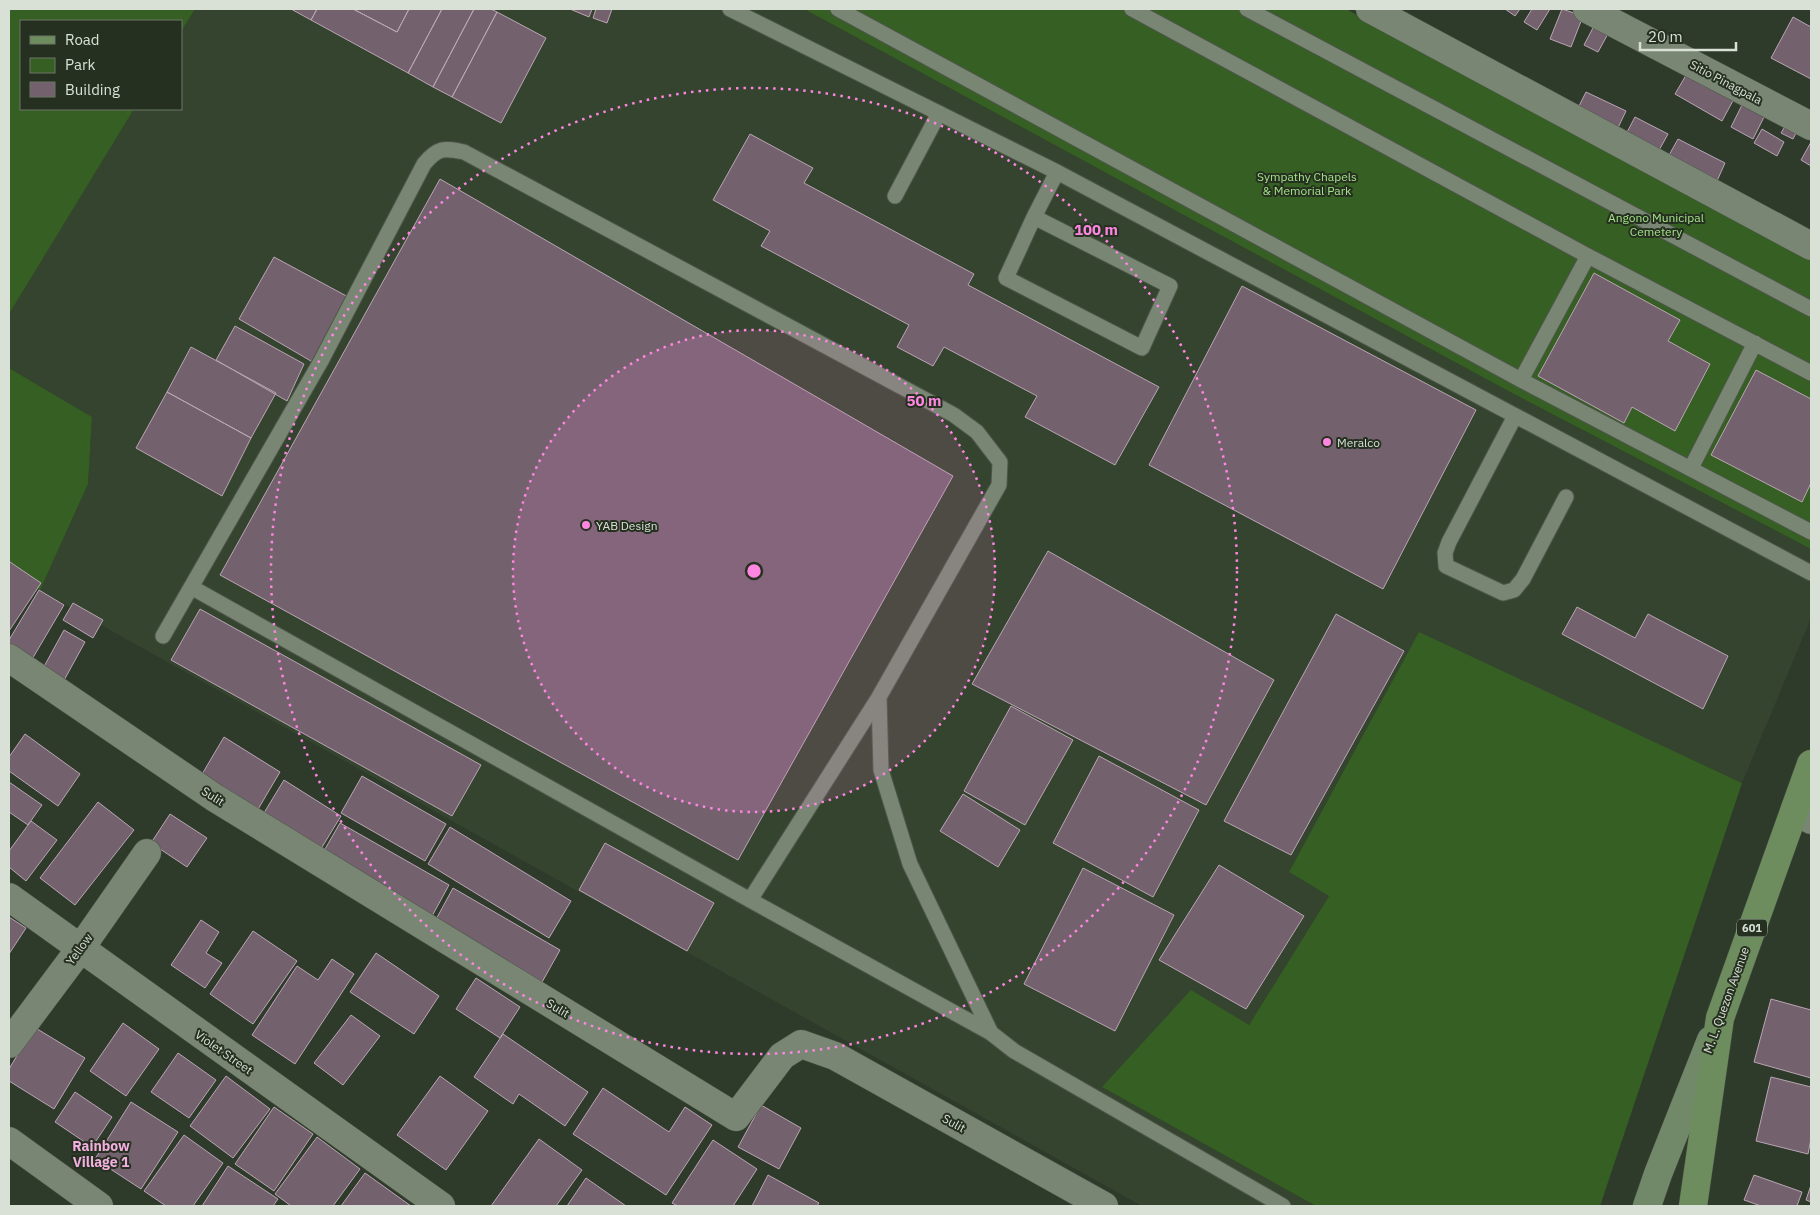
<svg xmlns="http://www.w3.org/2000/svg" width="1820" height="1215" viewBox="0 0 1820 1215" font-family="'IBM Plex Sans',sans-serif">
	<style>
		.built { fill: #35442f }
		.green { fill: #365f23 }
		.building { fill: #74616e; stroke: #baa5b4 }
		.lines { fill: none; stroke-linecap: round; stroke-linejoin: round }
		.lane-casing { stroke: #4d5649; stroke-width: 17 }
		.street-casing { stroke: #4d5649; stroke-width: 29 }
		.secondary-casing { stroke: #4d5649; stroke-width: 29 }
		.primary-casing { stroke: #4d5649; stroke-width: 29 }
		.lane { stroke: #788673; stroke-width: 15 }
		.street { stroke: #788673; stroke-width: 28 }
		.secondary { stroke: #728969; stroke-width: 28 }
		.primary { stroke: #6d8d5f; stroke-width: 28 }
		.ring { fill: none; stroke: #fe86e1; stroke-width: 2.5; stroke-dasharray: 2.5 5 }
		.poi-dot { fill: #fe86e1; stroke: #253020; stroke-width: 2 }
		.labels { text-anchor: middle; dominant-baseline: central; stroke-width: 4; stroke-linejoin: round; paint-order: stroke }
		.shield { fill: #253020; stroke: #a3ab9f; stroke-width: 1 }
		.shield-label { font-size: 11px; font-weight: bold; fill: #d9e0d6 }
		.street-label { font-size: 12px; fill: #d9e0d6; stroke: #253020 }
		.park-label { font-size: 12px; fill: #a5e28a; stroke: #253020 }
		.poi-label { font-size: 12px; fill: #d9e0d6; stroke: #253020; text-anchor: start }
		.neighbourhood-label { font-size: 14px; font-weight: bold; fill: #f2afe0; stroke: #253020 }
		.centre { fill: #fe86e1; stroke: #253020; stroke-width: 2.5 }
		.ring-label { font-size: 15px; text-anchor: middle; font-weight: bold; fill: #fe86e1; stroke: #253020; stroke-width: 4; stroke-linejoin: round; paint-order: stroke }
	</style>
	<rect width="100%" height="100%" fill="#2e3a2a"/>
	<path class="built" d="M 195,9 L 804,9 L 1512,393 L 1811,549 L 1811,618 L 1742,783 L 1419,633 L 1289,872 L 1329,896 L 1249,1025 L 1102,1087 L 1316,1206 L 1142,1206 L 126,639 L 40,590 L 88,484 L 92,417 L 9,368 L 9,314 L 134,109 L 181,109 L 181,32 Z"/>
	<path class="green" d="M 9,9 L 195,9 L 181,32 L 181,21 L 21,21 L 21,109 L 134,109 L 9,314 Z
		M 804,9 L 1346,9 L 1811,259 L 1811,549 L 1512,393 Z
		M 9,368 L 92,417 L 88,484 L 40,590 L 9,570 Z
		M 1419,632 L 1742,783 L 1600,1206 L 1316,1206 L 1102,1087 L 1191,990 L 1249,1025 L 1329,896 L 1289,872 Z"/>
	<path class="building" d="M 291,9 L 317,9 L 311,20 Z
		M 317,9 L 353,9 L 397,32 L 409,9 L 442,9 L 408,73 L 311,20 Z
		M 353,9 L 409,9 L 397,32 Z
		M 442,9 L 474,9 L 433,87 L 408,73 Z
		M 474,9 L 491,9 L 497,12 L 452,97 L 433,87 Z
		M 570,9 L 592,9 L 589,17 Z
		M 596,9 L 612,9 L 607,23 L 593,18 Z
		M 1505,9 L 1520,9 L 1515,16 Z
		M 1532,9 L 1550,9 L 1537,30 L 1524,22 Z
		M 1562,9 L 1583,16 L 1571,47 L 1550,39 Z
		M 497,12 L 546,38 L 501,123 L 452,97 Z
		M 1793,17 L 1811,27 L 1811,79 L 1771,58 Z
		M 1595,24 L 1609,32 L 1598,52 L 1584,45 Z
		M 1689,70 L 1735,97 L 1722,121 L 1675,94 Z
		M 1586,92 L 1626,111 L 1615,134 L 1575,114 Z
		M 1743,103 L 1765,115 L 1753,139 L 1731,127 Z
		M 1635,117 L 1668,134 L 1657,154 L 1625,136 Z
		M 1787,123 L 1798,129 L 1793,139 L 1781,133 Z
		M 1762,129 L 1784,142 L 1777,156 L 1754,143 Z
		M 750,134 L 813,168 L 804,183 L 974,274 L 968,285 L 1159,387 L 1115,465 L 1025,417 L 1037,396 L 944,347 L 933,366 L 897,347 L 909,325 L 761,246 L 770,231 L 713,200 Z
		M 1678,139 L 1725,163 L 1717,181 L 1668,157 Z
		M 1811,142 L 1811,166 L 1801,160 Z
		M 440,179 L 953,476 L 738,860 L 220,575 Z
		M 274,257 L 352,299 L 316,364 L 239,319 Z
		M 1594,273 L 1680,320 L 1668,341 L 1710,364 L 1675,431 L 1632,407 L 1624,423 L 1538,376 Z
		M 1242,286 L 1476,410 L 1383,589 L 1149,465 Z
		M 235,326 L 304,364 L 287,401 L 216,360 Z
		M 191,347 L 276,393 L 251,438 L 167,392 Z
		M 1756,370 L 1811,399 L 1811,483 L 1802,502 L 1711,455 Z
		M 167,392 L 251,438 L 222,496 L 136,448 Z
		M 1048,551 L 1274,680 L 1206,805 L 972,684 Z
		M 10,562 L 41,583 L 9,631 L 9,564 Z
		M 39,590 L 64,605 L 31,661 L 9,647 L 9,640 Z
		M 73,603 L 103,620 L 93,638 L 63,620 Z
		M 1577,607 L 1635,638 L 1648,614 L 1728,656 L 1703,709 L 1562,634 Z
		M 200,609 L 481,765 L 452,816 L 171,660 Z
		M 1336,614 L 1404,651 L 1291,855 L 1224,821 Z
		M 64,630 L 85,642 L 62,684 L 41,672 Z
		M 1011,706 L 1073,740 L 1025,825 L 964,791 Z
		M 25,734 L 80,774 L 58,806 L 9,771 L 9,757 Z
		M 224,737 L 280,772 L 254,816 L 198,781 Z
		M 1099,756 L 1199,810 L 1153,897 L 1053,843 Z
		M 362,776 L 446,824 L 425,861 L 341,813 Z
		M 284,780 L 341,816 L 316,857 L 259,821 Z
		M 9,782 L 42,805 L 28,825 L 9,812 Z
		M 963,794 L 1020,830 L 998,867 L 940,831 Z
		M 98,802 L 134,830 L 75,905 L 40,878 Z
		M 170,814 L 207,838 L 187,867 L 151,843 Z
		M 31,821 L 57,840 L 26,881 L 9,867 L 9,851 Z
		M 340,823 L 449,885 L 431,918 L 321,856 Z
		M 450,827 L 571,901 L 549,938 L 428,864 Z
		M 605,843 L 714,903 L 687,951 L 579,890 Z
		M 1219,865 L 1304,916 L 1246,1009 L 1159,960 Z
		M 1083,868 L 1174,915 L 1115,1031 L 1024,984 Z
		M 453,888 L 560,950 L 541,984 L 434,923 Z
		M 9,917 L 26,928 L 9,954 Z
		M 201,920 L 219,932 L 206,953 L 222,963 L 205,988 L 171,965 Z
		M 253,931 L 297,961 L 253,1024 L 210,994 Z
		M 376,953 L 439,996 L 414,1034 L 350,992 Z
		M 332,959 L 354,974 L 295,1064 L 252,1035 L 297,966 L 318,980 Z
		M 476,978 L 520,1007 L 500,1038 L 456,1009 Z
		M 1771,999 L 1811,1010 L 1811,1078 L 1754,1062 Z
		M 351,1015 L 380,1036 L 343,1085 L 314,1063 Z
		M 123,1023 L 159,1049 L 126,1096 L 90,1071 Z
		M 34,1027 L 85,1058 L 54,1109 L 9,1081 L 9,1069 Z
		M 503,1034 L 588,1092 L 565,1126 L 519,1094 L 513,1104 L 474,1077 Z
		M 178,1053 L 216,1080 L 189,1118 L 151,1092 Z
		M 226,1076 L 270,1109 L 233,1158 L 190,1126 Z
		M 440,1076 L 488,1111 L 446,1170 L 397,1135 Z
		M 1771,1077 L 1811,1087 L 1811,1139 L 1808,1154 L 1756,1141 Z
		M 603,1088 L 669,1132 L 685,1107 L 712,1125 L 666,1195 L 573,1134 Z
		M 75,1092 L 112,1117 L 92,1147 L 55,1122 Z
		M 131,1102 L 178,1132 L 141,1189 L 95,1159 Z
		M 761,1105 L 801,1128 L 779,1169 L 738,1147 Z
		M 274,1107 L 313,1134 L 274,1191 L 235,1164 Z
		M 184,1135 L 223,1163 L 193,1206 L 166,1206 L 144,1191 Z
		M 317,1137 L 360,1169 L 333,1206 L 291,1206 L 275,1194 Z
		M 539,1139 L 582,1170 L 556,1206 L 491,1206 Z
		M 713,1140 L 757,1169 L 733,1206 L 678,1206 L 672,1203 Z
		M 228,1166 L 278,1199 L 273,1206 L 202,1206 Z
		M 365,1173 L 411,1206 L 341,1206 Z
		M 768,1175 L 819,1203 L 817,1206 L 752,1206 Z
		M 1754,1175 L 1802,1192 L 1797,1206 L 1761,1206 L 1744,1200 Z
		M 586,1178 L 626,1206 L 567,1206 Z
		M 1811,1185 L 1811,1202 L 1806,1200 Z"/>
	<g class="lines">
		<defs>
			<path id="lane" d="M 730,9 L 1057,172 L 1811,573
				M 838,9 L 1521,380 L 1811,532
				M 1132,9 L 1588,256 L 1811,373
				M 1247,9 L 1811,309
				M 895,196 L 939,113
				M 1034,217 L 1170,286 L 1142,348 L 1006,278 L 1034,217 L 1057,172
				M 1521,380 L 1588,256
				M 1515,416 L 1449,542 L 1445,553 L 1446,566 L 1503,593 L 1514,590 L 1523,579 L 1566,497
				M 1691,468 L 1755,343
				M 191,587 L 750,900 L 991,1033 L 1014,1051 L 1283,1206
				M 163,636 L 321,361 L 424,164 C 438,147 444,148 464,152 L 954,415 L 977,432 L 1000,462 L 999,485 L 879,697 L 881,770 L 910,864 L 991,1033
				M 750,900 L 879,697"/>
			<path id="street" d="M 1370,9 L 1811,246
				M 1587,9 L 1811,126
				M 9,658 L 215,798 L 736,1117 L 782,1056 L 801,1044 L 835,1056 L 1104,1206
				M 1795,809 L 1811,820
				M 9,897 L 441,1206
				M 9,1044 L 80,949 L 147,853
				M 9,1141 L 99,1206"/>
			<path id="secondary" d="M 1647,1206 L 1658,1174 L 1711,1040"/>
			<path id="primary" d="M 1693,1206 L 1720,1018 L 1811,764"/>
		</defs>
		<use href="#lane" class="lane-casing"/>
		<use href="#street" class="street-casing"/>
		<use href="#secondary" class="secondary-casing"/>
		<use href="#primary" class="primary-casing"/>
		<use href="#lane" class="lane"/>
		<use href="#street" class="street"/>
		<use href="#secondary" class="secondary"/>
		<use href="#primary" class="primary"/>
	</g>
	<circle cx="754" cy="571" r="241" fill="#fe86e1" fill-opacity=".12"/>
	<g class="ring">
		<circle cx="754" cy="571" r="241"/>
		<circle cx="754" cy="571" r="483"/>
	</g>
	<g class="poi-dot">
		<circle cx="1327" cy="442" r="5"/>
		<circle cx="586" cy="525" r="5"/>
	</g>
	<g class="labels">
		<rect class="shield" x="1737" y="919.5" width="30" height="17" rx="4"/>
		<g class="shield-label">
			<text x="1752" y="928">601</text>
		</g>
		<g class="street-label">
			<text transform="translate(1726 82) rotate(28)">Sitio Pinagpala</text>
			<text transform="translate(213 796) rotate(33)">Sulit</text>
			<text transform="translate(79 949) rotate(-54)">Yellow</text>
			<text transform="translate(1726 1000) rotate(-70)">M. L. Quezon Avenue</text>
			<text transform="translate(558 1008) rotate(31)">Sulit</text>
			<text transform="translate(224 1052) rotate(35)">Violet Street</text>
			<text transform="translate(954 1123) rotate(29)">Sulit</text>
		</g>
		<g class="park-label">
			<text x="1307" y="176">Sympathy Chapels<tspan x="1307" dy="14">&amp; Memorial Park</tspan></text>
			<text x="1656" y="217">Angono Municipal<tspan x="1656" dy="14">Cemetery</tspan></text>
		</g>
		<g class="poi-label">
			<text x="1337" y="442">Meralco</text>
			<text x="596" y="525">YAB Design</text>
		</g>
		<g class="neighbourhood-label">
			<text x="101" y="1146">Rainbow<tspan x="101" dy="16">Village 1</tspan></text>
		</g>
	</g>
	<circle cx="754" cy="571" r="8" class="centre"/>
	<g class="ring-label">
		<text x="1096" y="235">100 m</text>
		<text x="924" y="406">50 m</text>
	</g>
	<rect width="1820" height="1215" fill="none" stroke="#d9e0d6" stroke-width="20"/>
	<rect x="20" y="20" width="162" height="90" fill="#253020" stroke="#6d7669"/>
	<rect x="30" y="36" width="25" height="8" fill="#6d8d5f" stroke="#6d7669"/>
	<text x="65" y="45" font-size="15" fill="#d9e0d6">Road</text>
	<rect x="30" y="58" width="25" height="15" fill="#365f23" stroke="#6d7669"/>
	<text x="65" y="70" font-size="15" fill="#d9e0d6">Park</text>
	<rect x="30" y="82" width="25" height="15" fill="#74616e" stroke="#6d7669"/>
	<text x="65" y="95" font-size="15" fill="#d9e0d6">Building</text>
	<path d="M1640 42v8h96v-8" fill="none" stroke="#d9e0d6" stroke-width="2.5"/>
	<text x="1648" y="42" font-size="15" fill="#d9e0d6" stroke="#253020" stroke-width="4" paint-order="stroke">20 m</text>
</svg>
